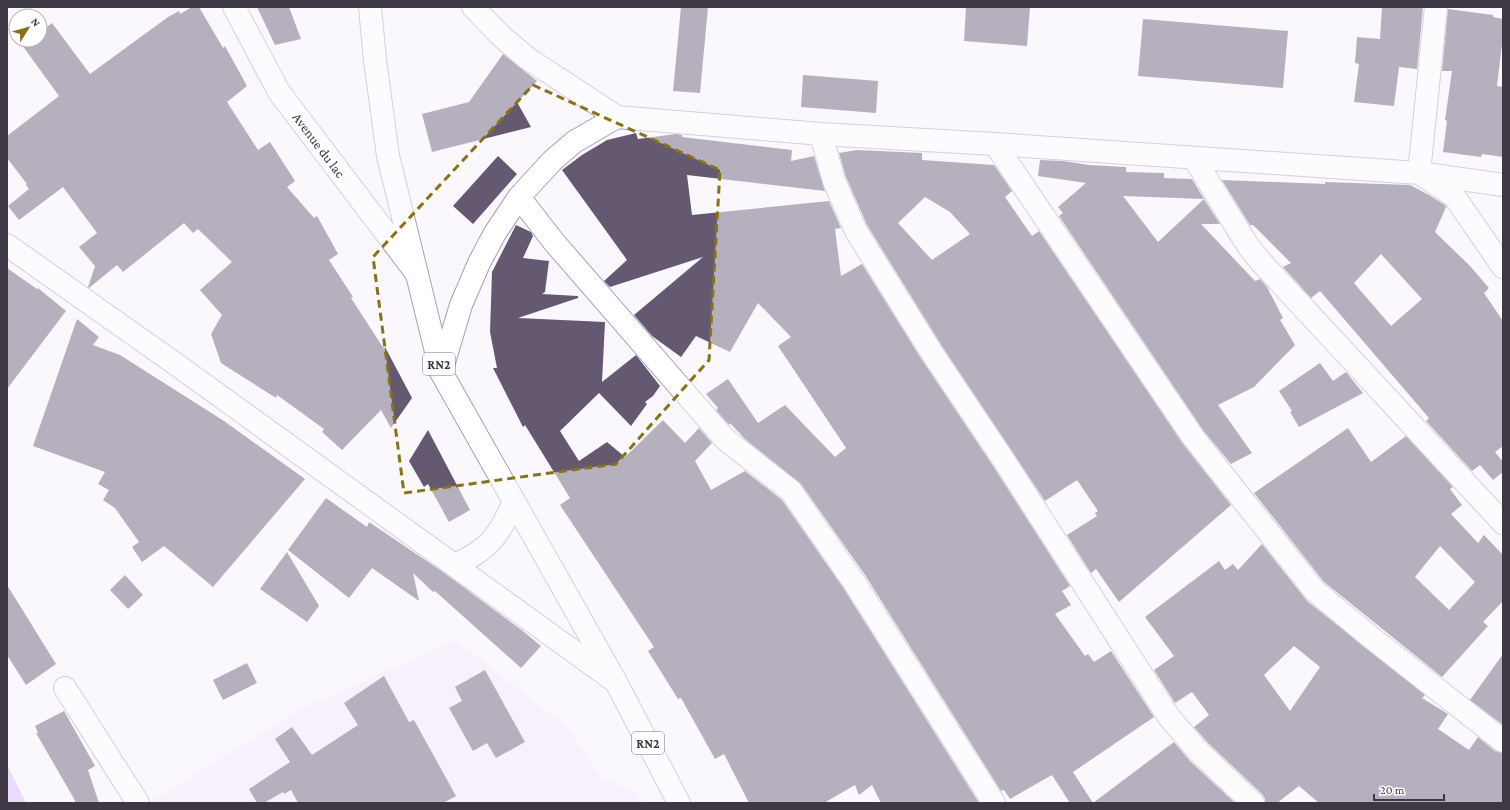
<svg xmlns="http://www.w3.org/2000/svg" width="1510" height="810" viewBox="0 0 1510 810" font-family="'Crimson Pro',serif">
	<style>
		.built { fill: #f3e9fe }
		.forest { fill: #d7b8f9 }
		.building { fill: #645971; fill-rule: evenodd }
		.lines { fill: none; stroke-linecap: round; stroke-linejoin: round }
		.minor-casing { stroke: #aa9eb8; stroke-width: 24 }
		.major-casing { stroke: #aa9eb8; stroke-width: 24 }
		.highway-casing { stroke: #aa9eb8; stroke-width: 24 }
		.minor { stroke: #fff; stroke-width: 22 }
		.major { stroke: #fff; stroke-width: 22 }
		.highway { stroke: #fff; stroke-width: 22 }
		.marked { fill: none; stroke: #877315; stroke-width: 3; stroke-dasharray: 8 5; stroke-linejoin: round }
		.labels { text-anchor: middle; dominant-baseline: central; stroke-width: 4; stroke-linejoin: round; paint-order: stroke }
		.shield { fill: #fff; stroke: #77747b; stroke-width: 1 }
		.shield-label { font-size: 13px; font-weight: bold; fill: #3d3843 }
		.street-label { font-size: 14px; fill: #3d3843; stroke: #fff }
	</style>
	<rect width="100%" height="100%" fill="#faf7fd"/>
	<path class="built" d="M 456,640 L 569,729 L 602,779 L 636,791 L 642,803 L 153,803 L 152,801 L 301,709 Z"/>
	<path class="forest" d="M 7,765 L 26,803 L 7,803 Z"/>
	<path class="building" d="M 192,7 L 199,7 L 223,48 L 225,46 L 247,86 L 227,102 L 258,150 L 270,142 L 295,181 L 287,187 L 314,218 L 317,216 L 338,254 L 329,260 L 353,297 L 351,298 L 384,349 L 385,347 L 412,398 L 391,428 L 381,410 L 342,450 L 322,432 L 324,429 L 277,395 L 276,398 L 221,363 L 211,334 L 222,315 L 200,290 L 232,262 L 198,229 L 193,233 L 184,223 L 123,272 L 117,265 L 89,288 L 88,287 L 95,266 L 79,247 L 97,233 L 63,187 L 19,220 L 8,206 L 29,189 L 26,185 L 27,184 L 7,158 L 7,136 L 59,96 L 22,45 L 29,40 L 40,40 L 40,32 L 52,23 L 90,74 L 168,17 L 179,11 L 180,14 Z
		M 257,7 L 289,7 L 301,39 L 275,45 Z
		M 681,7 L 708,7 L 700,93 L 673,91 Z
		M 966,7 L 1030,7 L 1027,46 L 964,41 Z
		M 1382,7 L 1423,7 L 1417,69 L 1399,67 L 1394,106 L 1354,102 L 1359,64 L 1355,63 L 1357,37 L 1380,39 Z
		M 1448,9 L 1493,15 L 1493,17 L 1503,19 L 1503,36 L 1497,86 L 1503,87 L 1503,157 L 1482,154 L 1481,157 L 1443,152 L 1447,121 L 1445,120 L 1452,71 L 1442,71 Z
		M 1143,19 L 1288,31 L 1283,88 L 1138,76 Z
		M 503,54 L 537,81 L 517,102 L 531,127 L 432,152 L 422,114 L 469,102 Z
		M 803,75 L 878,81 L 876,113 L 801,107 Z
		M 636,133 L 638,139 L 676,134 L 682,135 L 682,137 L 792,150 L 791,161 L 814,156 L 825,191 L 687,175 L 692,215 L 829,201 L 841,228 L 835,229 L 841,276 L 862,264 L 922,360 L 993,466 L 1070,586 L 1062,591 L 1071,605 L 1055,614 L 1085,656 L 1088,654 L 1094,662 L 1111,651 L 1154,717 L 1073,772 L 1093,803 L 1174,742 L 1190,761 L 1235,803 L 1070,803 L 1052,775 L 1010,799 L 1004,790 L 1001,791 L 865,575 L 801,484 L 745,439 L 730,423 L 729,425 L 716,410 L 718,408 L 706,394 L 728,379 L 758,423 L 785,405 L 835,457 L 846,448 L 778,346 L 791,337 L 758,303 L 730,352 L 696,336 L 681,357 L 652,336 L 634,315 L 703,257 L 610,287 L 604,281 L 627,260 L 562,170 L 582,155 L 607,140 Z
		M 857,150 L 922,153 L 922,160 L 994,165 L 1012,191 L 1005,197 L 1032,236 L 1039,231 L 1183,444 L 1231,505 L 1119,602 L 1096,569 L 1091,573 L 1067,535 L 1097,516 L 1095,513 L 1098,511 L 1077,480 L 1045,501 L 942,346 L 867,225 L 846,177 L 839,153 ZM 925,197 L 950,212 L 970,234 L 932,260 L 898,223 Z
		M 498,156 L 517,174 L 473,224 L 453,206 Z
		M 1040,160 L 1063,161 L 1089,165 L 1126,167 L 1126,172 L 1164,173 L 1164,178 L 1192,179 L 1204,199 L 1123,196 L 1158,242 L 1204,199 L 1220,224 L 1201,224 L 1255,281 L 1260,279 L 1267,287 L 1283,318 L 1280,320 L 1295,345 L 1254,387 L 1218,405 L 1252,453 L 1231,464 L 1203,430 L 1059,216 L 1063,213 L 1058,207 L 1086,183 L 1038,176 Z
		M 1222,180 L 1325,184 L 1325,182 L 1410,185 L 1429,195 L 1445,205 L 1446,207 L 1435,232 L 1470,266 L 1489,288 L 1484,293 L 1503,321 L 1503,446 L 1495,452 L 1503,462 L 1503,472 L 1493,480 L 1480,465 L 1472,471 L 1426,421 L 1429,418 L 1320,291 L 1311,298 L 1283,267 L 1291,263 L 1253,225 L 1250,225 ZM 1381,254 L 1422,299 L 1391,326 L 1354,283 Z
		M 516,225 L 531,232 L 533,236 L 523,258 L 549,261 L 545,292 L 542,294 L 578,296 L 578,298 L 518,318 L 605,322 L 602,382 L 636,355 L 660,386 L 653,396 L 645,402 L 647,404 L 631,426 L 599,393 L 560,431 L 579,461 L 607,442 L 625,457 L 663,420 L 685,443 L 699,428 L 712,443 L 695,461 L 711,490 L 745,471 L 782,500 L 844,589 L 979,803 L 881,803 L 872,785 L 859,795 L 855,785 L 824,803 L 749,803 L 724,754 L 715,759 L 681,698 L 678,699 L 648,651 L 654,647 L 560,505 L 570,498 L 525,425 L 523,427 L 493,368 L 497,368 L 490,332 L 492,272 Z
		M 7,268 L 37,289 L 38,288 L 66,311 L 7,389 Z
		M 77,319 L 99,337 L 93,345 L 120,355 L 224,421 L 305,479 L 213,587 L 164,546 L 142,562 L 132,547 L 139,542 L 115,508 L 103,500 L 109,490 L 98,484 L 105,472 L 33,446 Z
		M 1320,363 L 1333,381 L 1346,372 L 1363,393 L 1299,427 L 1290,412 L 1292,411 L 1279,391 Z
		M 1348,428 L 1371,462 L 1406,436 L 1453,487 L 1450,489 L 1462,505 L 1451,514 L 1478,543 L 1484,535 L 1503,555 L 1503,601 L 1484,621 L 1483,622 L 1488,626 L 1442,677 L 1324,582 L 1254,493 ZM 1440,546 L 1475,582 L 1449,610 L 1415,577 Z
		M 428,430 L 470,510 L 449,522 L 428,484 L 424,487 L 409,461 Z
		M 326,498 L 367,527 L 369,522 L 443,572 L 523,631 L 541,646 L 521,668 L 435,591 L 433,592 L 413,573 L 419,601 L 372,568 L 349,598 L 288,550 Z
		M 1262,544 L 1307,601 L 1425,695 L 1422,698 L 1448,714 L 1438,729 L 1469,750 L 1478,737 L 1495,751 L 1503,753 L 1503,803 L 1319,803 L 1299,786 L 1277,803 L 1265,803 L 1265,799 L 1262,794 L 1208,743 L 1194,727 L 1209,715 L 1192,692 L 1175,703 L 1154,670 L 1174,656 L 1145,617 L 1219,561 L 1225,570 L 1233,564 L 1238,570 ZM 1294,646 L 1320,667 L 1290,711 L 1264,675 Z
		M 287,552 L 319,606 L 307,622 L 260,589 Z
		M 125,575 L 143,595 L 128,609 L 110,590 Z
		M 7,585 L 56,664 L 26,685 L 7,655 Z
		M 1503,654 L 1503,725 L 1470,700 Z
		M 247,663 L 257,683 L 223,700 L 213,680 Z
		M 485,670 L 525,742 L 496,758 L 487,743 L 473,751 L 449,708 L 462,701 L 455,687 Z
		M 384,676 L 409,722 L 414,720 L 456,796 L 443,803 L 298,803 L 291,790 L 284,794 L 283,792 L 264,803 L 257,803 L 249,789 L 290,762 L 275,739 L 292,727 L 312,755 L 358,725 L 344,703 Z
		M 64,711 L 95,766 L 88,770 L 99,803 L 76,803 L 73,797 L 36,733 L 38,733 L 35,726 Z"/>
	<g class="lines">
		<defs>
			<path id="minor" d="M 473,7 L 501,36 L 527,58 L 617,117 L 821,134 L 995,144 L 1419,173 L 1503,185
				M 1436,7 L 1419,173 L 1454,196 L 1503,267
				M 821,134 L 834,181 L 856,231 L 932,353 L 1003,459 L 1169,717 L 1199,752 L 1253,803
				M 995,144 L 1193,437 L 1315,591 L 1368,635 L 1503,741
				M 1194,158 L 1248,246 L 1261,262 L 1503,523
				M 519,197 L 554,242 L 725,439 L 791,491 L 854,582 L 994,803
				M 7,245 L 177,365 L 616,682
				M 441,372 L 461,305 L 479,263 L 495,233 L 519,197 L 552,161 L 574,142 L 617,117
				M 65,688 L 138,803"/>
			<path id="major" d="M 234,7 L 279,92 L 417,274
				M 454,565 C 488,551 500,535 514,501"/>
			<path id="highway" d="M 370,7 L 375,60 L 388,156 L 441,372 L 616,682 L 679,803"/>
		</defs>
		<use href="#minor" class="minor-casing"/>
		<use href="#major" class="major-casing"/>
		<use href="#highway" class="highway-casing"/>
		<use href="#minor" class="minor"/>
		<use href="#major" class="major"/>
		<use href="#highway" class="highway"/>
	</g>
	<path d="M0 0H1510V810H0ZM 533,85 L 720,170 L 709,360 L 616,464 L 404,493 L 373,257 Z" fill="#faf7fd" fill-opacity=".55" fill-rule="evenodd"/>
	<path class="marked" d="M 533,85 L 720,170 L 709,360 L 616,464 L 404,493 L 373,257 Z"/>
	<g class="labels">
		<g class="shield">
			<rect x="423" y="353" width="32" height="22" rx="3"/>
			<rect x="632" y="732" width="32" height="22" rx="3"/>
		</g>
		<g class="shield-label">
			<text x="439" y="364">RN2</text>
			<text x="648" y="743">RN2</text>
		</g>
		<g class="street-label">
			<text transform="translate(319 145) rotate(53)">Avenue du lac</text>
		</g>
	</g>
	<rect width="1510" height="810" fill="none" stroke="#3d3843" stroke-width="16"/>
	<g transform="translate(28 28) rotate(53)"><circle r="19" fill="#ffffff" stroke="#b1afb4"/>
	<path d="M0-3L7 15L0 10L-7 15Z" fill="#877315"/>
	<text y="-6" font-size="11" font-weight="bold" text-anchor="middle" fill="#3d3843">N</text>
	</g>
	<path d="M1374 794v6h70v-6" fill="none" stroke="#3d3843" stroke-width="2"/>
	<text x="1380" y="794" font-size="12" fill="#3d3843" stroke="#ffffff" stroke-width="3" paint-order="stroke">20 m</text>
</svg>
